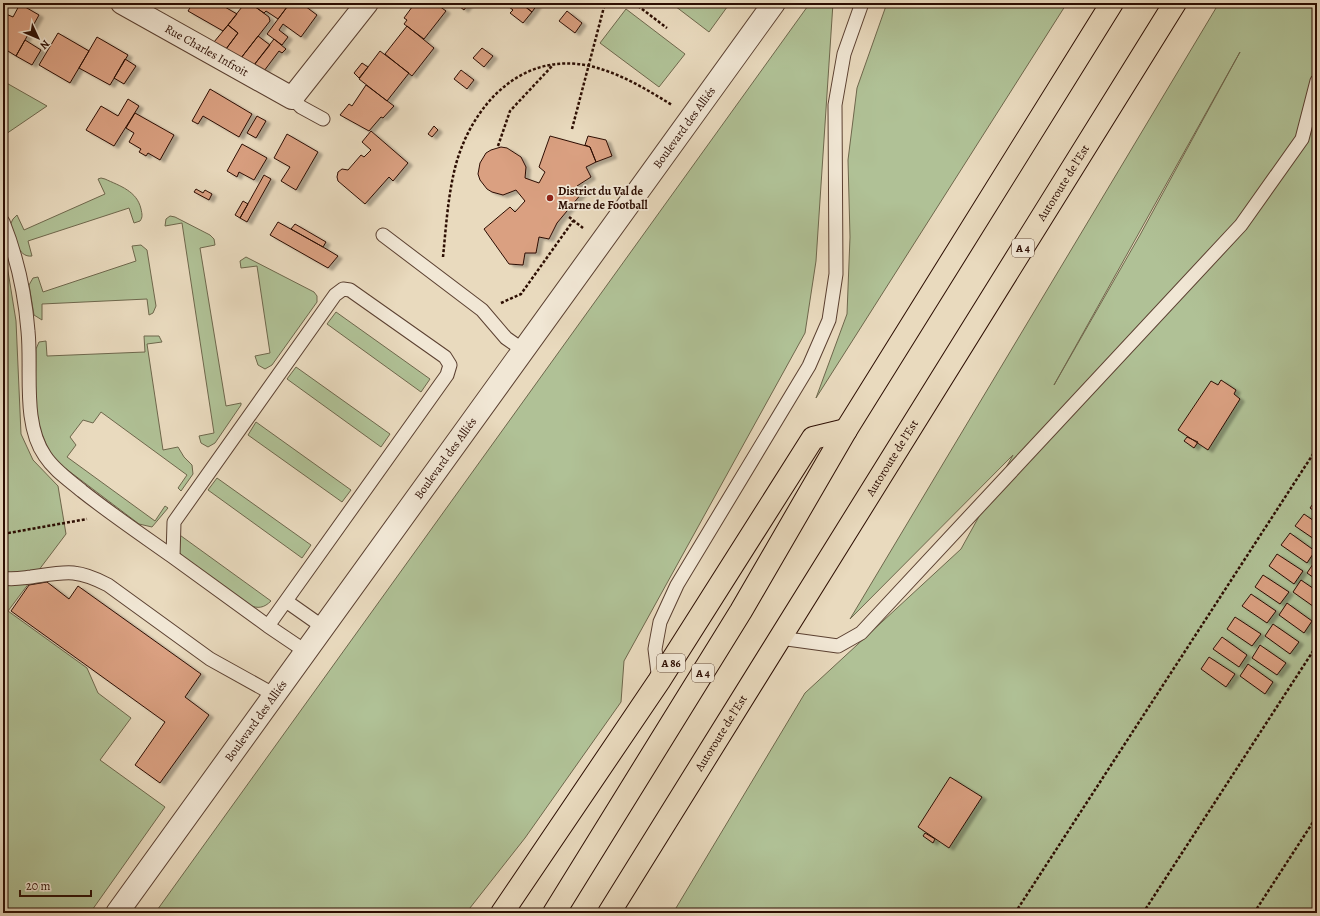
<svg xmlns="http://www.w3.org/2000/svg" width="1320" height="916" viewBox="0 0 1320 916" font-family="Alegreya,serif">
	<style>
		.green { fill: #b0c196; stroke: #6e674c; fill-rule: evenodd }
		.building { fill: #daa081; stroke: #2c0d02; filter: url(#shadow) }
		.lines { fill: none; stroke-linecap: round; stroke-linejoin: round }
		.service-casing { stroke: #5b4031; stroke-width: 15 }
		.minor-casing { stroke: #5b4031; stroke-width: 24 }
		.motorway-casing { stroke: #2c0d02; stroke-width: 24 }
		.path { stroke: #2c0d02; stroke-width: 2.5; stroke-dasharray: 3 2; stroke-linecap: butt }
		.service { stroke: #f1e7d5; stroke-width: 13 }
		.minor { stroke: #f1e7d5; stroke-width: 22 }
		.motorway { stroke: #e9dabe; stroke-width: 22 }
		.poi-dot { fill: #8f2418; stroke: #f1e7d5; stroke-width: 1.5 }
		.labels { text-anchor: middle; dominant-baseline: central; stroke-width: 3.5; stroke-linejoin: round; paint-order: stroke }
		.shield { fill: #f1e7d5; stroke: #674e41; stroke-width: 1 }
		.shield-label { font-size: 11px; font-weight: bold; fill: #2c0d02 }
		.street-label { font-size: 12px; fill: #2c0d02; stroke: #f1e7d5 }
		.poi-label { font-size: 12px; font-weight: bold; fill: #2c0d02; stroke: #f1e7d5; text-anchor: start }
	</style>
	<defs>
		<filter id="shadow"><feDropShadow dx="4.5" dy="2.5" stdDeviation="1" flood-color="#0004"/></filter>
	</defs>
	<rect width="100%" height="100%" fill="#e9dabe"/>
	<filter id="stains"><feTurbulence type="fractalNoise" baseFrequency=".005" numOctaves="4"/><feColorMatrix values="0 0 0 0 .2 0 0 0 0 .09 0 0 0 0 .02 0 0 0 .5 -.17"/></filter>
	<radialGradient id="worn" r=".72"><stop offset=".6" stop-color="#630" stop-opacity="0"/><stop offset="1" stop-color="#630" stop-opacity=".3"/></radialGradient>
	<path class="green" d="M 671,3 L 730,3 L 709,32 Z
		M 810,3 L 833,3 L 816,261 L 805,333 L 624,661 L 621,702 L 525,838 L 466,913 L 155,913 Z
		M 887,3 L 1067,3 L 816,398 L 847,314 L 850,237 L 848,160 L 857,88 Z
		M 1219,3 L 1310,3 L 1317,14 L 1317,913 L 673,913 L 805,693 L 961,549 L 1013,455 L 850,619 ZM 1240,52 L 1140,235 L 1054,385 Z
		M 626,9 L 685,54 L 659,87 L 600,43 Z
		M 3,81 L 47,106 L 3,136 Z
		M 101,178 L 105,179 C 120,186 137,191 141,209 C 142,214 143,217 140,221 L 134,223 L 129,208 L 28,241 L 32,256 C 17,258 15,236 10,225 L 13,219 L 17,215 L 24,230 L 105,194 L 98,179 Z
		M 170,216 L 175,217 L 210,235 L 214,239 L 215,245 L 200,248 L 226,406 L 241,403 L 241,405 L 215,443 L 208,447 L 201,443 L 199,436 L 214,433 L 182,223 L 165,226 L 166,219 Z
		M 141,245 L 147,250 L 156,306 L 153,313 L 149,315 L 147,299 L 42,304 L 42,320 L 34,315 L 29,285 L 33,278 L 38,277 L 43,292 L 136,261 L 132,246 Z
		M 3,253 L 7,265 L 16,321 L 21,434 L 33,460 L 58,486 L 66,534 L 8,611 L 87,668 L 98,693 L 131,718 L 100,760 L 165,807 L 90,913 L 3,913 Z
		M 246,257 L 314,292 L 317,296 L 317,302 L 272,365 L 265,369 L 258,365 L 255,356 L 270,353 L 257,266 L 241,268 L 240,261 Z
		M 336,312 L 430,379 L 421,392 L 327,324 Z
		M 144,336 L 159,336 L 162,342 L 147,344 L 163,450 L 178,447 L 184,457 L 192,465 L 193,474 L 181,491 L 178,488 L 187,475 L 101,412 L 93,423 L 83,420 L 70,437 L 76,445 L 67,457 L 155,521 L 165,506 L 168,508 L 152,527 L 139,524 L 57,462 L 48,449 L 38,425 L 35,405 L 36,349 L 39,342 L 46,341 L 47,356 L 145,352 Z
		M 296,367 L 390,434 L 381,447 L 287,379 Z
		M 256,422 L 351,490 L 342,502 L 248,435 Z
		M 217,478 L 311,545 L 302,558 L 208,490 Z
		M 177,533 L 271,601 C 264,608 258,609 249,605 L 187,560 L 178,551 Z"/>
	<path class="building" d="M 193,3 L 218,3 L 237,14 L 223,31 L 188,11 Z
		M 245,3 L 250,3 L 269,17 L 270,21 L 241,58 L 226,49 L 238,33 L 228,25 Z
		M 256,3 L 263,4 L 290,3 L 278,19 L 266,11 L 264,13 L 254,6 Z
		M 290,3 L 301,3 L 317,15 L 301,37 L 283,24 L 279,30 L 288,37 L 282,45 L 267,34 Z
		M 415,3 L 435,3 L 446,11 L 424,39 L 404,24 L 407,20 L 404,18 Z
		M 455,3 L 469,3 L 464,10 Z
		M 504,3 L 521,3 L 532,12 L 523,23 L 510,13 L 513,10 Z
		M 527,3 L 534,3 L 537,5 L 532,12 L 524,6 Z
		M 20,4 L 39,15 L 16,56 L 3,48 L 3,18 L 6,14 L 13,17 Z
		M 567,11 L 582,23 L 575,33 L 559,21 Z
		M 228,25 L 238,33 L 226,49 L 214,42 Z
		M 407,26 L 434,48 L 412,76 L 385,54 Z
		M 58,33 L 89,51 L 70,83 L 39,65 Z
		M 258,36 L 270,45 L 254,65 L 241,58 Z
		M 97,37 L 128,55 L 110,85 L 79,68 Z
		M 274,39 L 286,49 L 282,53 L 279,51 L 264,71 L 254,65 Z
		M 25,40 L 41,50 L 32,65 L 16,56 Z
		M 482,48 L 493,56 L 484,67 L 473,58 Z
		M 380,51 L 409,73 L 387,101 L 359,79 Z
		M 125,59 L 136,66 L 124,84 L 114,78 Z
		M 362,63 L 368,67 L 359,78 L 354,73 Z
		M 461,70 L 474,80 L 467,89 L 454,79 Z
		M 366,85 L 394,106 L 383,118 L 381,117 L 369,131 L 340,115 L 349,104 L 352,106 Z
		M 210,89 L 252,114 L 239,137 L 203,116 L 198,124 L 192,121 Z
		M 128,99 L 139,106 L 114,146 L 86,130 L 101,106 L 118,116 Z
		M 135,113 L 174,135 L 160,160 L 148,153 L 146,156 L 139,152 L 141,149 L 129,142 L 134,133 L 126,128 Z
		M 257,116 L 266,121 L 256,138 L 247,133 Z
		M 434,126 L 438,130 L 432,137 L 428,134 Z
		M 371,131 L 408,163 L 393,181 L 389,177 L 365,204 L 338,181 L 337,177 L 338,172 L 342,169 L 348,170 L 361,155 L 364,157 L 371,150 L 362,142 Z
		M 287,134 L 318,152 L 296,190 L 281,181 L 290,167 L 274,158 Z
		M 550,136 L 590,147 L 596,162 L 586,167 L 591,177 L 577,186 L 582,193 L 557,223 L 549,239 L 539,237 L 536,253 L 525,253 L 523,265 L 509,264 L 484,229 L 510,207 L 515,212 L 525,201 L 516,190 L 503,195 L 492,192 L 487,189 L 480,180 L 478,174 L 480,163 L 486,153 L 491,150 L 501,147 L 507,148 L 521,157 L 526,167 L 525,178 L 539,183 L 545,172 L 539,167 Z
		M 588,136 L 606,140 L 612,156 L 596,162 L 590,147 L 585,145 Z
		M 242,144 L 267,158 L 254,180 L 239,172 L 237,177 L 227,171 Z
		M 264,175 L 271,179 L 247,222 L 240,218 Z
		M 196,189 L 203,193 L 205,190 L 212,194 L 209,200 L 194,192 Z
		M 243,201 L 248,204 L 240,218 L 235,215 Z
		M 278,222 L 323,247 L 338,256 L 328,268 L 270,235 Z
		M 295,224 L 326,242 L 323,247 L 291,229 Z
		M 1221,380 L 1236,390 L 1234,394 L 1240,399 L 1208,450 L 1178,430 L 1211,381 L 1218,385 Z
		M 1187,437 L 1198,442 L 1194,448 L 1184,441 Z
		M 1317,498 L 1317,513 L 1310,508 Z
		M 1304,514 L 1317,523 L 1317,541 L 1295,526 Z
		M 1290,533 L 1315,551 L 1307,563 L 1281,545 Z
		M 1277,554 L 1303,571 L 1294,584 L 1269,566 Z
		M 1315,561 L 1317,563 L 1317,580 L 1307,573 Z
		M 1263,575 L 1289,592 L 1280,604 L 1255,587 Z
		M 1301,580 L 1317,591 L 1317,609 L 1293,592 Z
		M 47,582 L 69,599 L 78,586 L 201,674 L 185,697 L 209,715 L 160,783 L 135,765 L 165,722 L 11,611 L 29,585 Z
		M 1251,594 L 1276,611 L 1267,623 L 1242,606 Z
		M 1287,603 L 1312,621 L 1304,633 L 1279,615 Z
		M 1235,617 L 1261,634 L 1252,646 L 1227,629 Z
		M 1273,624 L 1299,642 L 1290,654 L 1265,636 Z
		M 1222,637 L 1247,655 L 1239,667 L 1213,649 Z
		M 1260,645 L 1286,663 L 1277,675 L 1252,658 Z
		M 1209,657 L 1235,674 L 1226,687 L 1201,669 Z
		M 1248,664 L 1273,682 L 1265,694 L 1240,676 Z
		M 950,777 L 982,797 L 949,848 L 918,827 Z
		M 925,833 L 935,839 L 933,843 L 923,836 Z"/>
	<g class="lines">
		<defs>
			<path id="service" d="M 292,98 L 301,107 L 323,119
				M 3,222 C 17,257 25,293 28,331 C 32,370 22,423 45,456 C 54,470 69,480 82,491 C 111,514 142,535 173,557
				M 383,235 L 482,310 L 506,338 L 523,350
				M 343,289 L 350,290 L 445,357 L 450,365 L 447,375 L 268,626 L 173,557 L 174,522 L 335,295 Z
				M 3,578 C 12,580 22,578 31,577 C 65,572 76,568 108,585 L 210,659 L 273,694
				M 286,601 L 323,627
				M 268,626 L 305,651
				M 780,638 L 838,646 L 861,633 L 1241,225 L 1302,139 L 1317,81
				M 659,681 L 655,649 L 660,622 L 677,585 L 809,366 L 829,320 L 836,274 L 835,105 L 844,54 L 862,3"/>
			<g id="minor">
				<path id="s1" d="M 122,3 L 292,98 L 367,3"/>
				<path id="s2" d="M 117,913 L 774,3"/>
			</g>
			<g id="motorway">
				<path d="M 502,913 L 659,681 L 813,438 L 846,430"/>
				<path d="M 554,913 L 741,611 L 846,430 L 1112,3"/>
				<path id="s3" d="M 609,913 L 1175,3"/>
			</g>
		</defs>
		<use href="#service" class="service-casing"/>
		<use href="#minor" class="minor-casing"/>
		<use href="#motorway" class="motorway-casing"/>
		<path class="path" d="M 634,3 L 667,28
			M 572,129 L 605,3
			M 498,146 L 510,111 L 553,65
			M 569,217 L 583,228
			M 443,257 C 446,227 448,194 456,164 C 473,104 522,51 590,66 C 620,73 646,89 672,105
			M 501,303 L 521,294 L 573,221
			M 3,534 L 87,519
			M 1015,913 L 1317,448
			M 1143,913 L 1317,645
			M 1254,913 L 1317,816"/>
		<use href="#service" class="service"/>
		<use href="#minor" class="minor"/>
		<use href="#motorway" class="motorway"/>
	</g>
	<circle class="poi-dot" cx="550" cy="198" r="4"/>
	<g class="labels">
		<g class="shield">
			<rect x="1012" y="239" width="22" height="18" rx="3"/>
			<rect x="657" y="654" width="28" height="18" rx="3"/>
			<rect x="692" y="664" width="22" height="18" rx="3"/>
		</g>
		<g class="shield-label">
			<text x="1023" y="248">A 4</text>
			<text x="671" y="663">A 86</text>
			<text x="703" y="673">A 4</text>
		</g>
		<g class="street-label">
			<text stroke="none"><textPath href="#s1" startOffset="97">Rue Charles Infroit</textPath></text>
			<text stroke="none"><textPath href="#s2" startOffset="969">Boulevard des Alliés</textPath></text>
			<text stroke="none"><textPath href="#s3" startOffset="860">Autoroute de l’Est</textPath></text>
			<text stroke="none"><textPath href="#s2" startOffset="561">Boulevard des Alliés</textPath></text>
			<text stroke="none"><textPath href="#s3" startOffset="536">Autoroute de l’Est</textPath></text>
			<text stroke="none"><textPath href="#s2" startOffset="237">Boulevard des Alliés</textPath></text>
			<text stroke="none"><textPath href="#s3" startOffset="212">Autoroute de l’Est</textPath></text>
		</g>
		<g class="poi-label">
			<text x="558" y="191">District du Val de<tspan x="558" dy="14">Marne de Football</tspan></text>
		</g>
	</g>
	<rect width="1320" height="916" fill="none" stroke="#e9dabe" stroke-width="16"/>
	<rect x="4" y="4" width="1312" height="908" fill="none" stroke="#2c0d02" stroke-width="2"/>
	<rect x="8" y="8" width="1304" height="900" fill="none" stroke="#2c0d02"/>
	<g transform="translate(38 38) rotate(134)" stroke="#f1e7d5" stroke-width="3" paint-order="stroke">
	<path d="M0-3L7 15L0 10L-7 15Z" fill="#2c0d02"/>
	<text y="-6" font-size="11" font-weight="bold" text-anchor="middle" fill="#2c0d02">N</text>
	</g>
	<path d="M20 890v6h71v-6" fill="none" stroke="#2c0d02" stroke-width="2"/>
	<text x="26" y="890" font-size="12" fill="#2c0d02" stroke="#f1e7d5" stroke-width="3" paint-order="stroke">20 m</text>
	<rect width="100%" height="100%" filter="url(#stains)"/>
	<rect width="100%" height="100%" fill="url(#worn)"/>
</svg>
